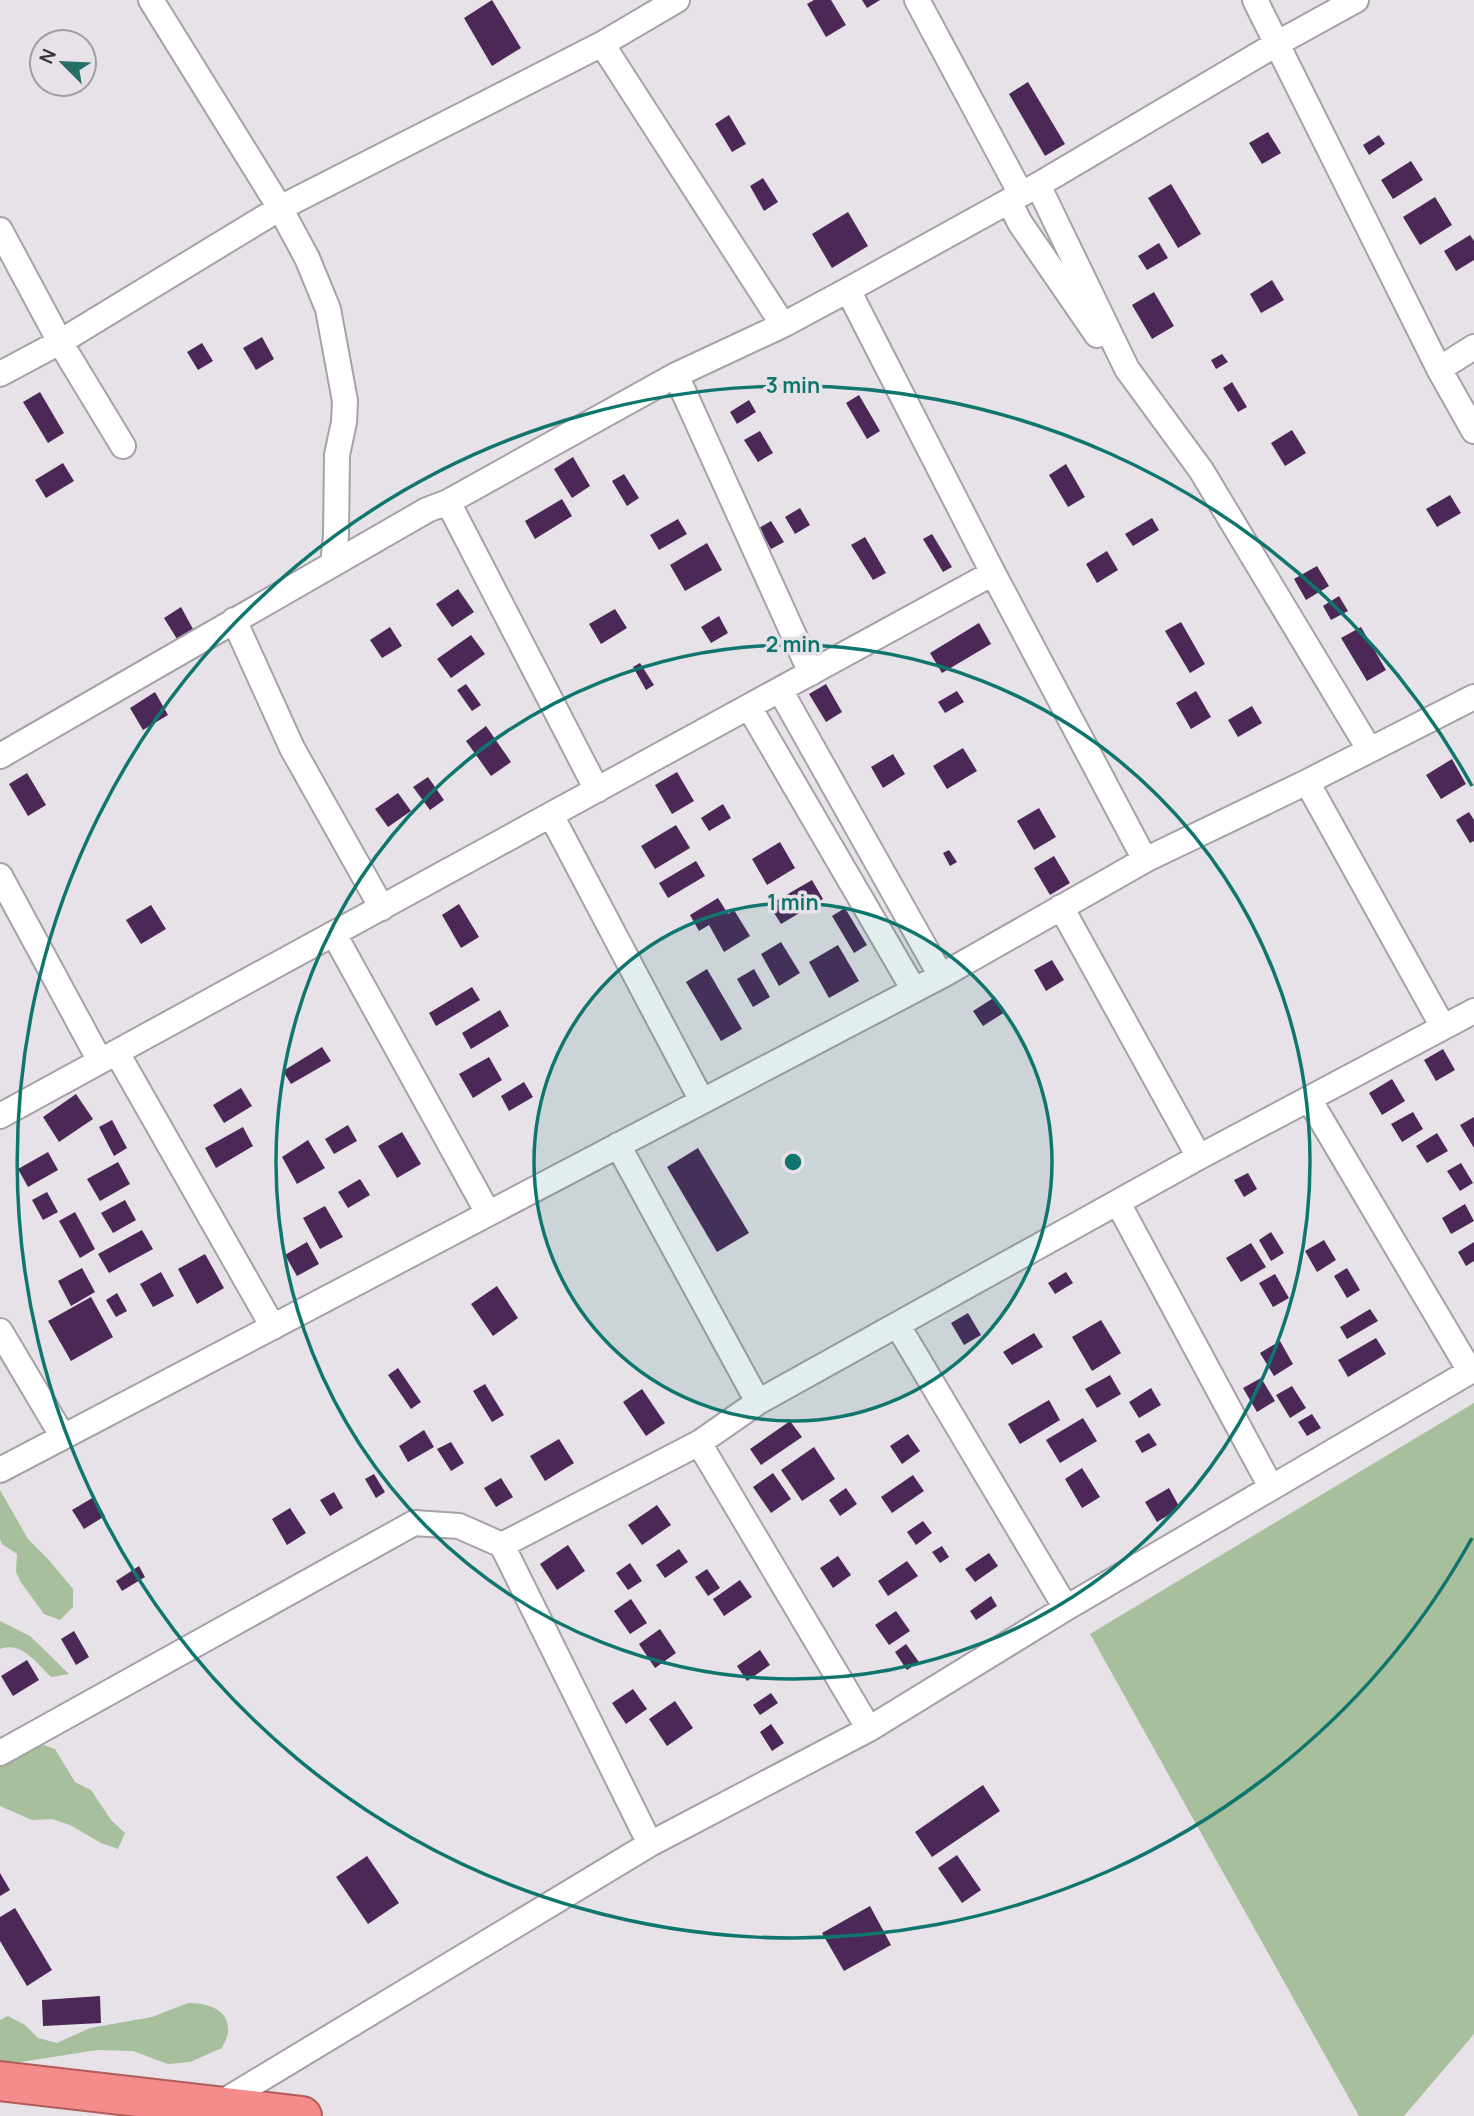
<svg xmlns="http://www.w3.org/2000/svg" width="1474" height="2116" viewBox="0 0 1474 2116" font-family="Manrope,sans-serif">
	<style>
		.green { fill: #a7bf9d }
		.building { fill: #4c2857 }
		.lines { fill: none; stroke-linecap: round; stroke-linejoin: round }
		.minor-casing { stroke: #a6a1a7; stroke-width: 28 }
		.trunk-casing { stroke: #b05c5a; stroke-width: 42 }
		.minor { stroke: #fff; stroke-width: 24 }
		.trunk { stroke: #f38c8a; stroke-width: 38 }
		.ring { fill: none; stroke: #0f766e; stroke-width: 3.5 }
		.centre { fill: #0f766e; stroke: #e7e2e8; stroke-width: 3.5 }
		.ring-label { font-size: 21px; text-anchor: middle; font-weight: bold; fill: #0f766e; stroke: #e7e2e8; stroke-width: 7; stroke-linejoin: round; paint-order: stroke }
	</style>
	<rect width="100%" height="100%" fill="#e7e2e8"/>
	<path class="green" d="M 1474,1403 L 1474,2034 L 1404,2116 L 1359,2116 L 1090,1634 Z
		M 0,1490 L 28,1539 L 48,1559 L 73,1589 L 73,1607 L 60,1620 L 44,1614 L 20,1581 L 16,1572 L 17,1554 L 2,1544 L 0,1539 Z
		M 0,1621 L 30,1636 L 69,1674 L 51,1677 C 37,1664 22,1641 0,1649 Z
		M 39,1743 L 55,1749 L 75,1782 L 91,1790 L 111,1820 L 125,1833 L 118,1849 L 101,1843 L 70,1825 L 52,1819 L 32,1820 L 0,1806 L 0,1751 Z
		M 188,2003 C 205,2003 230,2008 228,2032 C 228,2037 224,2043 222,2048 L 190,2062 L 168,2064 L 133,2051 L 97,2050 L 21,2062 L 0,2061 L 0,2020 L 8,2016 L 25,2025 L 38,2038 L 57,2043 L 90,2028 L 152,2017 Z"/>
	<path class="building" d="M 492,0 L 521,48 L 492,66 L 464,18 Z
		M 814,0 L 831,0 L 846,25 L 826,37 L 807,4 Z
		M 862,0 L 880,0 L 867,8 Z
		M 1028,82 L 1065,144 L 1045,156 L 1009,94 Z
		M 729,115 L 746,144 L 732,152 L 715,124 Z
		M 1268,132 L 1281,153 L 1262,164 L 1249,143 Z
		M 1379,135 L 1385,144 L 1369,155 L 1363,145 Z
		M 1411,161 L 1423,180 L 1393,199 L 1381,180 Z
		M 763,178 L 778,202 L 764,211 L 750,186 Z
		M 1171,184 L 1201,234 L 1178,248 L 1148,198 Z
		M 1435,197 L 1452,225 L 1420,245 L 1403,217 Z
		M 848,212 L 868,246 L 832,268 L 812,234 Z
		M 1470,235 L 1474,241 L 1474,260 L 1456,271 L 1444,251 Z
		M 1159,243 L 1168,258 L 1147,270 L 1138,256 Z
		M 1272,280 L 1284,300 L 1261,313 L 1250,294 Z
		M 1154,292 L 1174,326 L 1152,339 L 1132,305 Z
		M 262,337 L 274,359 L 256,370 L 243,348 Z
		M 202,343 L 213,361 L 198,370 L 187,352 Z
		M 1222,354 L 1228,362 L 1216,369 L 1211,360 Z
		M 1232,382 L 1247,407 L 1238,412 L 1223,388 Z
		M 40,392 L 64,433 L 48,443 L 23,402 Z
		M 859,395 L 880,431 L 867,439 L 846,403 Z
		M 749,400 L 756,412 L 737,424 L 730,412 Z
		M 1292,430 L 1306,453 L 1285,466 L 1271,443 Z
		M 760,431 L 773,453 L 758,462 L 744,440 Z
		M 573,457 L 590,486 L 572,498 L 554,469 Z
		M 63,463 L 74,481 L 46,498 L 35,480 Z
		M 1066,464 L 1085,497 L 1068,507 L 1049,475 Z
		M 624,474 L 639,498 L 627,506 L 612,481 Z
		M 1450,495 L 1461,513 L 1437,527 L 1426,509 Z
		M 562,499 L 572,516 L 535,539 L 525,521 Z
		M 800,508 L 810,525 L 795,534 L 785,517 Z
		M 1152,518 L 1159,530 L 1133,546 L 1125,534 Z
		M 678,519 L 687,534 L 659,550 L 650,535 Z
		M 771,521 L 784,542 L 771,549 L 759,528 Z
		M 932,534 L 952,567 L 943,572 L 923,539 Z
		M 865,537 L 886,573 L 873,580 L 851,545 Z
		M 707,543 L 722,570 L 685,591 L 670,565 Z
		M 1107,551 L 1118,570 L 1097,583 L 1086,564 Z
		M 1317,566 L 1329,586 L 1306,600 L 1294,579 Z
		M 458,589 L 474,612 L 452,627 L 436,604 Z
		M 1339,596 L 1348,611 L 1331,620 L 1323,606 Z
		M 181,607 L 193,629 L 177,639 L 164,618 Z
		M 615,609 L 627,628 L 601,644 L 589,624 Z
		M 719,616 L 728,633 L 711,643 L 701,627 Z
		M 1181,622 L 1205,664 L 1190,673 L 1165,631 Z
		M 979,623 L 991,644 L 942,673 L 930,653 Z
		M 390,627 L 402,646 L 382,658 L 370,640 Z
		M 1361,627 L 1386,670 L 1367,681 L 1341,638 Z
		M 471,635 L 485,654 L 451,678 L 437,659 Z
		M 640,663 L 654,685 L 646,690 L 633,667 Z
		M 466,684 L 481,705 L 472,711 L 457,690 Z
		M 826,684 L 842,712 L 826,722 L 809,694 Z
		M 957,691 L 964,702 L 945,713 L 938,702 Z
		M 1196,691 L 1211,717 L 1191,729 L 1176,703 Z
		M 155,692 L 168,715 L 143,730 L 130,708 Z
		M 1252,706 L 1262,723 L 1238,737 L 1228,720 Z
		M 486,726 L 511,762 L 491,776 L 466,741 Z
		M 963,748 L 977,771 L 947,789 L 933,766 Z
		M 893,754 L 905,774 L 883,788 L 871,767 Z
		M 1452,759 L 1466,784 L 1441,799 L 1426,775 Z
		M 677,772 L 694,801 L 672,814 L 655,785 Z
		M 27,773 L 46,805 L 28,816 L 9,784 Z
		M 428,777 L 444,800 L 430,810 L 413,787 Z
		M 398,793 L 411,811 L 388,827 L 375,809 Z
		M 723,804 L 731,818 L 709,831 L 701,818 Z
		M 1039,808 L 1056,837 L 1034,850 L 1017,821 Z
		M 1469,812 L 1474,820 L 1474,841 L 1470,843 L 1456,820 Z
		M 676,825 L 690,848 L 655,869 L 641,846 Z
		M 780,842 L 795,868 L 767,885 L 752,859 Z
		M 949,850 L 957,862 L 950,866 L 943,853 Z
		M 1054,856 L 1070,883 L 1050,895 L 1034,868 Z
		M 696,861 L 705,876 L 668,898 L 659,883 Z
		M 812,880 L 823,899 L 781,924 L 769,905 Z
		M 718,898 L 728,914 L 734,910 L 750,936 L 724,952 L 709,925 L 699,931 L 690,915 Z
		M 459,904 L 479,937 L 461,948 L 442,915 Z
		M 151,905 L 166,929 L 141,944 L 126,920 Z
		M 845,908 L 867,945 L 854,953 L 832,916 Z
		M 781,942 L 800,973 L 779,986 L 761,954 Z
		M 838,945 L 859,981 L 829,998 L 809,962 Z
		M 1052,960 L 1064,980 L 1046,991 L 1034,970 Z
		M 707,969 L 742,1029 L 721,1041 L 686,982 Z
		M 754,969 L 770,997 L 753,1007 L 737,979 Z
		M 472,987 L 480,1000 L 436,1026 L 429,1013 Z
		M 995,997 L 1005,1012 L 983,1026 L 973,1011 Z
		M 500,1010 L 509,1026 L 471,1049 L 462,1033 Z
		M 322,1047 L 331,1061 L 291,1084 L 283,1071 Z
		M 1443,1049 L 1455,1070 L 1436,1081 L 1424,1060 Z
		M 489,1057 L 502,1080 L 473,1098 L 459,1074 Z
		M 1392,1079 L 1405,1101 L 1382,1115 L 1369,1093 Z
		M 524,1082 L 533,1097 L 509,1111 L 501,1096 Z
		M 241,1088 L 252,1106 L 224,1123 L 213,1105 Z
		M 76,1094 L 93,1119 L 59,1142 L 43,1117 Z
		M 1413,1112 L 1423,1129 L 1402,1142 L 1391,1124 Z
		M 1474,1117 L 1474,1148 L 1460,1125 Z
		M 112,1120 L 127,1148 L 114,1156 L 99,1127 Z
		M 348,1125 L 357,1141 L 334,1154 L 325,1139 Z
		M 243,1127 L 253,1146 L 216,1168 L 205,1148 Z
		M 402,1132 L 421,1164 L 397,1178 L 378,1146 Z
		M 1437,1133 L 1448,1151 L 1427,1163 L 1416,1146 Z
		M 308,1140 L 325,1168 L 297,1184 L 282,1157 Z
		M 698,1148 L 749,1233 L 717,1252 L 667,1167 Z
		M 48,1152 L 58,1170 L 28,1187 L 18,1169 Z
		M 118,1162 L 130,1184 L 100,1201 L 87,1179 Z
		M 1461,1163 L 1473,1183 L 1460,1191 L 1447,1171 Z
		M 1248,1173 L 1257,1189 L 1244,1197 L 1234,1180 Z
		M 360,1179 L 370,1195 L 348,1208 L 338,1192 Z
		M 47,1192 L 58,1212 L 43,1220 L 32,1200 Z
		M 125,1200 L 136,1220 L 113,1233 L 101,1213 Z
		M 1465,1204 L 1474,1221 L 1451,1234 L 1442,1218 Z
		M 325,1206 L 343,1237 L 320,1249 L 303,1218 Z
		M 75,1212 L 95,1249 L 80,1258 L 59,1221 Z
		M 142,1230 L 153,1249 L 109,1273 L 98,1254 Z
		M 1271,1232 L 1284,1253 L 1271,1261 L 1259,1240 Z
		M 1324,1240 L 1336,1260 L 1317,1272 L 1305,1251 Z
		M 307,1242 L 319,1264 L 297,1276 L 285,1255 Z
		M 1474,1242 L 1474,1261 L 1466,1266 L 1458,1252 Z
		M 1251,1243 L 1266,1267 L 1241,1282 L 1226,1258 Z
		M 205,1254 L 224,1288 L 197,1304 L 178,1269 Z
		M 82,1268 L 95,1292 L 71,1306 L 58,1281 Z
		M 1347,1268 L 1360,1290 L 1347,1298 L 1334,1276 Z
		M 161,1272 L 174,1296 L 153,1307 L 140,1284 Z
		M 1066,1272 L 1073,1283 L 1055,1294 L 1048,1283 Z
		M 1275,1274 L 1289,1298 L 1273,1307 L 1259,1283 Z
		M 497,1286 L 518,1318 L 493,1336 L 471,1304 Z
		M 117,1293 L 127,1311 L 116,1317 L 106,1300 Z
		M 91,1297 L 113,1337 L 71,1361 L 48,1321 Z
		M 1370,1309 L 1378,1321 L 1347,1339 L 1340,1327 Z
		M 968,1313 L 981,1335 L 964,1345 L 951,1323 Z
		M 1101,1320 L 1121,1353 L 1092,1371 L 1072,1337 Z
		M 1034,1333 L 1043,1347 L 1012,1365 L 1003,1352 Z
		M 1376,1338 L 1386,1354 L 1348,1377 L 1338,1360 Z
		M 1280,1341 L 1293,1364 L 1274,1376 L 1260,1353 Z
		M 398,1368 L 421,1402 L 411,1409 L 388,1375 Z
		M 1110,1375 L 1121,1394 L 1097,1408 L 1085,1389 Z
		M 1261,1378 L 1275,1401 L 1257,1412 L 1243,1388 Z
		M 485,1384 L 504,1415 L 492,1422 L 473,1391 Z
		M 1292,1386 L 1306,1408 L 1290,1418 L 1276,1395 Z
		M 1151,1388 L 1161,1405 L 1139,1418 L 1129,1402 Z
		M 642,1389 L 665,1423 L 646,1436 L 623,1402 Z
		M 1049,1400 L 1060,1420 L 1020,1444 L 1008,1424 Z
		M 1312,1414 L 1321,1428 L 1307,1436 L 1298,1422 Z
		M 1083,1418 L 1097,1441 L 1060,1463 L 1046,1440 Z
		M 790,1421 L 802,1437 L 761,1465 L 750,1449 Z
		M 424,1430 L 434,1447 L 408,1462 L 399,1446 Z
		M 1149,1433 L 1157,1445 L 1142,1453 L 1135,1441 Z
		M 908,1434 L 920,1451 L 902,1464 L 890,1446 Z
		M 559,1439 L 574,1463 L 545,1481 L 530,1456 Z
		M 451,1442 L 464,1463 L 451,1471 L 437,1449 Z
		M 814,1447 L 835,1479 L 802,1501 L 781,1470 Z
		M 1082,1468 L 1100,1497 L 1082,1508 L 1065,1479 Z
		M 773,1473 L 791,1499 L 771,1513 L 753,1487 Z
		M 374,1474 L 385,1492 L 376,1498 L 365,1479 Z
		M 913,1475 L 924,1491 L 892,1513 L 881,1497 Z
		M 501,1478 L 513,1497 L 496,1507 L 484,1488 Z
		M 846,1488 L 857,1504 L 840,1516 L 829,1500 Z
		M 1169,1488 L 1180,1508 L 1157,1522 L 1145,1502 Z
		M 334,1492 L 343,1508 L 330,1516 L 320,1500 Z
		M 94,1497 L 105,1516 L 84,1529 L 72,1510 Z
		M 657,1505 L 671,1525 L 642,1545 L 628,1525 Z
		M 290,1508 L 306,1533 L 287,1545 L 272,1519 Z
		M 923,1521 L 932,1533 L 916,1545 L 907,1532 Z
		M 568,1545 L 585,1571 L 557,1590 L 540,1564 Z
		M 942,1546 L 949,1557 L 940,1563 L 932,1552 Z
		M 679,1549 L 688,1562 L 665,1578 L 656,1565 Z
		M 989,1553 L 998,1566 L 975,1582 L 965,1569 Z
		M 838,1556 L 851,1575 L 833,1588 L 820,1568 Z
		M 907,1561 L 918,1576 L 888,1596 L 878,1581 Z
		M 630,1563 L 642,1581 L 628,1590 L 616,1573 Z
		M 139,1566 L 145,1577 L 122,1591 L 116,1581 Z
		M 707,1569 L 720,1588 L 708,1596 L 695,1577 Z
		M 740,1580 L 752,1597 L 724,1616 L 713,1599 Z
		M 991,1596 L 997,1606 L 976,1620 L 970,1611 Z
		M 631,1599 L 647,1623 L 630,1634 L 614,1611 Z
		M 896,1611 L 910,1631 L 889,1645 L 875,1625 Z
		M 660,1629 L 676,1653 L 655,1668 L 639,1644 Z
		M 74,1631 L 89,1657 L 76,1665 L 61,1639 Z
		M 906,1644 L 919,1662 L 907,1670 L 895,1652 Z
		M 760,1650 L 770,1665 L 747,1681 L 737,1666 Z
		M 27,1660 L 39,1680 L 13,1696 L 1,1676 Z
		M 633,1689 L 647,1709 L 626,1724 L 612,1703 Z
		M 771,1693 L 778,1703 L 760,1715 L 753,1705 Z
		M 675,1701 L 693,1728 L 667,1746 L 649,1719 Z
		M 771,1724 L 784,1743 L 772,1751 L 760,1732 Z
		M 983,1785 L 1000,1811 L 932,1857 L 915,1832 Z
		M 957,1855 L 981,1890 L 962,1903 L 938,1868 Z
		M 367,1856 L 399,1903 L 368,1924 L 336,1877 Z
		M 0,1873 L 10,1890 L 0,1896 Z
		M 870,1906 L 891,1945 L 844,1971 L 822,1933 Z
		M 15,1908 L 52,1970 L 27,1986 L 0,1941 L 0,1917 Z
		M 100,1996 L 101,2023 L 43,2026 L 42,2000 Z"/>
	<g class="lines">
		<defs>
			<path id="minor" d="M 151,0 L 280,208 L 307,258 L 328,309 L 345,401 L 344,422 L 337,455 L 336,536 L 333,564
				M 917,0 L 1021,194
				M 1255,0 L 1439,369 L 1474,431
				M 602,44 L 783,325
				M 1038,185 L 1127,369 L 1201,470 L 1369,749
				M 1009,201 L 1020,223 L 1097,335
				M 0,230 L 60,342 L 123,446
				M 848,290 L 993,573 L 1145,860
				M 1439,369 L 1474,347
				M 0,374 L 60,342 L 280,208 L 602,44 L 677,0
				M 676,375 L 811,673
				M 448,502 L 597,790
				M 234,620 L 292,748 L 382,908
				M 780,690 L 941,976
				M 749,707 L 914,990
				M 0,756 L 427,510 L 448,502 L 676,375 L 783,325 L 848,290 L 1038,185 L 1278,43 L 1356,0
				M 1307,782 L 1443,1027
				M 551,815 L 702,1101
				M 0,876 L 100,1061
				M 1061,907 L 1199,1157
				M 334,934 L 488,1213
				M 117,1053 L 273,1327
				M 1309,1099 L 1470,1371
				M 0,1116 L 993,573
				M 618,1145 L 758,1402
				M 1118,1203 L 1271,1487
				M 898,1326 L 1066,1608
				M 0,1331 L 63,1437
				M 699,1443 L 869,1729
				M 0,1470 L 941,976 L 1145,860 L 1307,782 L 1474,697
				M 502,1545 L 699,1443 L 758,1402 L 1199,1157 L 1474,1011
				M 0,1753 L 414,1523 L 459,1526 L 502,1545 L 650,1844
				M 216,2106 L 650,1844 L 869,1729 L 1066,1608 L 1474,1369"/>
			<path id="trunk" d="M 0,2081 L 302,2116"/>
		</defs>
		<use href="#minor" class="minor-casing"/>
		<use href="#trunk" class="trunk-casing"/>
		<use href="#minor" class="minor"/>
		<use href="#trunk" class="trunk"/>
	</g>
	<circle cx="793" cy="1162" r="259" fill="#0f766e" fill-opacity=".12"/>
	<g class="ring">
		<circle cx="793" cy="1162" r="259"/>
		<circle cx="793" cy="1162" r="517"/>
		<path d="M1472 1538A776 776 0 1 1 1472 786"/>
	</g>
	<circle cx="793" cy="1162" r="10" class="centre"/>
	<g class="ring-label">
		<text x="793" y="393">3 min</text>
		<text x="793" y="652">2 min</text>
		<text x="793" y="910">1 min</text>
	</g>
	<g transform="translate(63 63) rotate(294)"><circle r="33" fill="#e7e2e8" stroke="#a19ea2" stroke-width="2"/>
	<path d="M0-5L12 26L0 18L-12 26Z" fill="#256f69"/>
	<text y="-10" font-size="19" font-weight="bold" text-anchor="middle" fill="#39373a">N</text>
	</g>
</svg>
